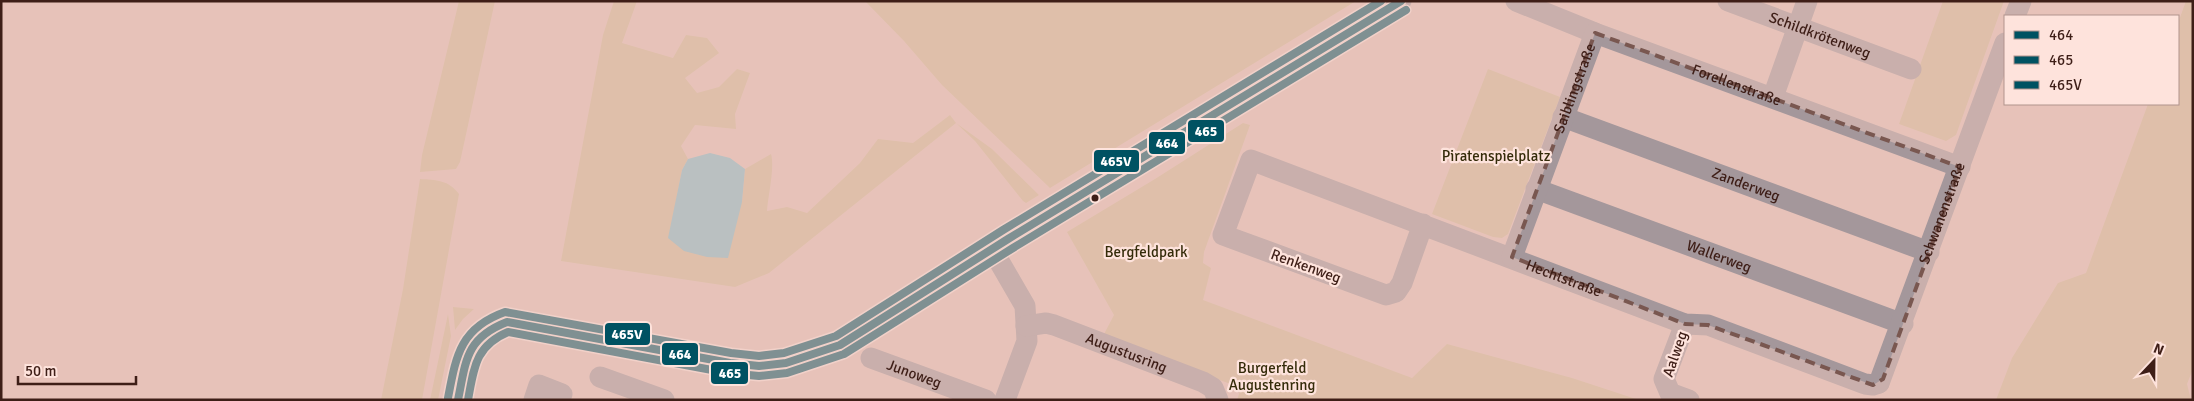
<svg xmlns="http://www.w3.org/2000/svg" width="2194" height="401" viewBox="0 0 2194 401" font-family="Signika,sans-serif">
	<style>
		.green { fill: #d5bb97 }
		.water { fill: #83bcc9 }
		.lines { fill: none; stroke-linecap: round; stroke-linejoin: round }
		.minor { stroke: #a4979b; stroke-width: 21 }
		.bus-1-casing { stroke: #fee3dc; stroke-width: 11 }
		.bus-2-casing { stroke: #fee3dc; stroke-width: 11 }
		.bus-3-casing { stroke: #fee3dc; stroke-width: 11 }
		.bus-1 { stroke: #005262; stroke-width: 8 }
		.bus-2 { stroke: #005262; stroke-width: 8 }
		.bus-3 { stroke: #005262; stroke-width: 8 }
		.marked { fill: none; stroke: #795750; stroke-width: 4; stroke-dasharray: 10 6; stroke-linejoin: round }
		.bus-dot { fill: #3e1e17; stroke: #fee3dc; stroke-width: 2 }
		.labels { text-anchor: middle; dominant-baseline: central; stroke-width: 4.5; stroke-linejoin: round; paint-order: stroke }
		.street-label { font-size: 15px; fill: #3e1e17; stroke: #fee3dc }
		.park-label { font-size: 15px; fill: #342b09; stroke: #fee3dc }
		.line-badge { stroke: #fee3dc; stroke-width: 2 }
		.badge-label { font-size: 14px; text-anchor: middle; font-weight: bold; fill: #fff }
	</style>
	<rect width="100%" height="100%" fill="#e7c2b9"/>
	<path class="green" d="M 459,1 L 495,1 L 460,162 L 456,169 L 420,172 L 422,155 Z
		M 614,1 L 637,1 L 622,43 L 673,58 L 686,35 L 707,38 L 719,53 L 685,78 L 697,93 L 719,87 L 737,69 L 750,73 L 735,114 L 736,129 L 695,125 L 681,146 L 688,159 L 682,170 L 669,238 L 742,202 L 745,169 L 771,154 C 775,167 768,196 767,211 L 787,207 L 807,213 L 860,163 L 878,139 L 913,143 L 950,115 L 956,123 L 992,149 L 1039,195 L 1026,203 L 1023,201 L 975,141 L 956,123 L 769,273 L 735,287 L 561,261 L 603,35 Z
		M 865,1 L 1356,1 L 1050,188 L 942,85 L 904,41 Z
		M 1943,1 L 2004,1 L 1956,135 L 1946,141 L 1899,124 Z
		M 2186,1 L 2193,1 L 2193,369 L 2187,384 L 2191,400 L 1996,400 L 2012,358 L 2058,283 L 2086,273 L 2148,104 L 2178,104 L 2178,23 Z
		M 1488,69 L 1560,97 L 1508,234 L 1502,238 L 1493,237 L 1432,214 Z
		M 1243,123 L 1250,125 L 1204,252 L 1203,263 L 1211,268 L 1203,300 L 1412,378 L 1447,344 L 1572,378 L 1639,400 L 1237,400 L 1241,388 L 1103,336 L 1114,315 L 1067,232 L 1155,179 Z
		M 420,179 C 436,180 449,180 459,194 L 422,400 L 381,400 L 403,289 Z
		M 453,307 L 474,309 L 463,319 L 455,330 Z
		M 448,314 L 451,336 L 438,400 L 430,400 Z"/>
	<path class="water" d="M 710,153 L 730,158 L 745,169 L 742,202 L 728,258 L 707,257 L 684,251 L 668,238 L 682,170 L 688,159 Z"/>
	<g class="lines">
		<g class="minor">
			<path id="s1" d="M 1516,1 L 1595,33 L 1960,167"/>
			<path id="s2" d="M 1728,1 L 1911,69"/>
			<path d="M 2015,16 L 2021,1"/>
			<path d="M 1773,97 L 1807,1"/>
			<path id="s3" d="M 1563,117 L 1929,252"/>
			<path id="s4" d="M 1536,189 L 1903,324"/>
			<path id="s5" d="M 1423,224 L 1402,283 L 1396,292 L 1386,295 L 1223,235 L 1251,160 L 1685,324 L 1708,325 L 1865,384 L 1873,385 L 1879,383"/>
			<path d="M 992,249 L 1025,306 L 1027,341 L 1005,400"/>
			<path id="s6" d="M 1512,257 L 1595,33"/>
			<path d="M 1685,324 L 1664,379 L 1670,393 L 1689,400"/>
			<path id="s7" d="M 1026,326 L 1046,323 L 1054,325 L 1203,382 L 1213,388 L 1218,400"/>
			<path id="s8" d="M 871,358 L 986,400"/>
			<path d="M 600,377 L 664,400"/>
			<path id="s9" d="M 1879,383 L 2005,43"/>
			<path d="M 458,400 C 466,362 465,335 507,322 L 730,363 L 759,366 L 786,363 L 840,345 L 1008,239 L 1401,1"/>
			<path d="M 534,400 L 539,385 L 562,394 L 559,400"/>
		</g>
		<defs>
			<path id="bus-1" d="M 458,400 C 466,360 466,338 507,322 L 730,363 L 759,366 L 786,363 L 840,345 L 1008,239 L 1401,1"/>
			<path id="bus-2" d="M 468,400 C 474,368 475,346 508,332 L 728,373 L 759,376 L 787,373 L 844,354 L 1013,248 L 1406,10"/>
			<path id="bus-3" d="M 448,398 C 456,356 460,328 505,312 L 731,353 L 759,356 L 784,353 L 836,336 L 1003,230 L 1381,1"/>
		</defs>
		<use href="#bus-1" class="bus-1-casing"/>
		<use href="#bus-2" class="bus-2-casing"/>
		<use href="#bus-3" class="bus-3-casing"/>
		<use href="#bus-1" class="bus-1"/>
		<use href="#bus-2" class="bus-2"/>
		<use href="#bus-3" class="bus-3"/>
	</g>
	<path d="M0 0H2194V401H0ZM 1595,33 L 1960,167 L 1883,379 L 1873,385 L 1708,325 L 1685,324 L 1512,257 Z" fill="#e7c2b9" fill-opacity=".55" fill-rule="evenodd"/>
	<path class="marked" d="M 1595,33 L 1960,167 L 1883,379 L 1873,385 L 1708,325 L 1685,324 L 1512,257 Z"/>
	<circle class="bus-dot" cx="1095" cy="198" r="4.5"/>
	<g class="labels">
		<g class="street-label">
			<text stroke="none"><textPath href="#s2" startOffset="98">Schildkrötenweg</textPath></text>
			<text stroke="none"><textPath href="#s1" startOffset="236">Forellenstraße</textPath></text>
			<text stroke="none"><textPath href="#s6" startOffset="180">Saiblingstraße</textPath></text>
			<text stroke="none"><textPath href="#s3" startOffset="195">Zanderweg</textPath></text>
			<text stroke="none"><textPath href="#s9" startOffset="181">Schwanenstraße</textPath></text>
			<text stroke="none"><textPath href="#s4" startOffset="195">Wallerweg</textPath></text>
			<text transform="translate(1306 266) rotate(20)">Renkenweg</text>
			<text stroke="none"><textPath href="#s5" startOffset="672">Hechtstraße</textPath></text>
			<text stroke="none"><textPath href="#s7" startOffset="106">Augustusring</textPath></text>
			<text transform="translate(1675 354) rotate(-71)">Aalweg</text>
			<text stroke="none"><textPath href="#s8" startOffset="46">Junoweg</textPath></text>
		</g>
		<g class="park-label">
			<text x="1496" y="156">Piratenspielplatz</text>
			<text x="1146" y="252">Bergfeldpark</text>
			<text x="1272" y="368">Burgerfeld<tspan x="1272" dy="17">Augustenring</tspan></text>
		</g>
	</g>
	<g class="line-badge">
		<rect x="1187" y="119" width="38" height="24" rx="5" fill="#005262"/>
		<rect x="1148" y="131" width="38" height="24" rx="5" fill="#005262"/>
		<rect x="1093" y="149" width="47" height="24" rx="5" fill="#005262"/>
		<rect x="604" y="322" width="47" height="24" rx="5" fill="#005262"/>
		<rect x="661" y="342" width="38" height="24" rx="5" fill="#005262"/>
		<rect x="710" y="361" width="39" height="24" rx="5" fill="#005262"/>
	</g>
	<g class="badge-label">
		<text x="1206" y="136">465</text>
		<text x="1167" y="148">464</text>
		<text x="1116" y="166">465V</text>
		<text x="627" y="339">465V</text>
		<text x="680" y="359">464</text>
		<text x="730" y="378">465</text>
	</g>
	<rect width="2194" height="401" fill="none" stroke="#3e1e17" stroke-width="5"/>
	<rect x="2004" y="15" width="175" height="90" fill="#fee3dc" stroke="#b1948d"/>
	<rect x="2014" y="31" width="25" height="8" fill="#005262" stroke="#b1948d"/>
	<text x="2049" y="40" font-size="15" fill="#3e1e17">464</text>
	<rect x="2014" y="56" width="25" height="8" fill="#005262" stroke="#b1948d"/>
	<text x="2049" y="65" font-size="15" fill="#3e1e17">465</text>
	<rect x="2014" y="81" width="25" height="8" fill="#005262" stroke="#b1948d"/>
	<text x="2049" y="90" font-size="15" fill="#3e1e17">465V</text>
	<g transform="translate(2154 361) rotate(22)" stroke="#fee3dc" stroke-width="4" paint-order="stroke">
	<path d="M0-4L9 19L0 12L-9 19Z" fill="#3e1e17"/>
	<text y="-8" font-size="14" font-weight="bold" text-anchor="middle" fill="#3e1e17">N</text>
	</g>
	<path d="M18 376v8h118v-8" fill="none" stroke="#3e1e17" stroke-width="2.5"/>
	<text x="25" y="376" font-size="15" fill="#3e1e17" stroke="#fee3dc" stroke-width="4" paint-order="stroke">50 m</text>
</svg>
